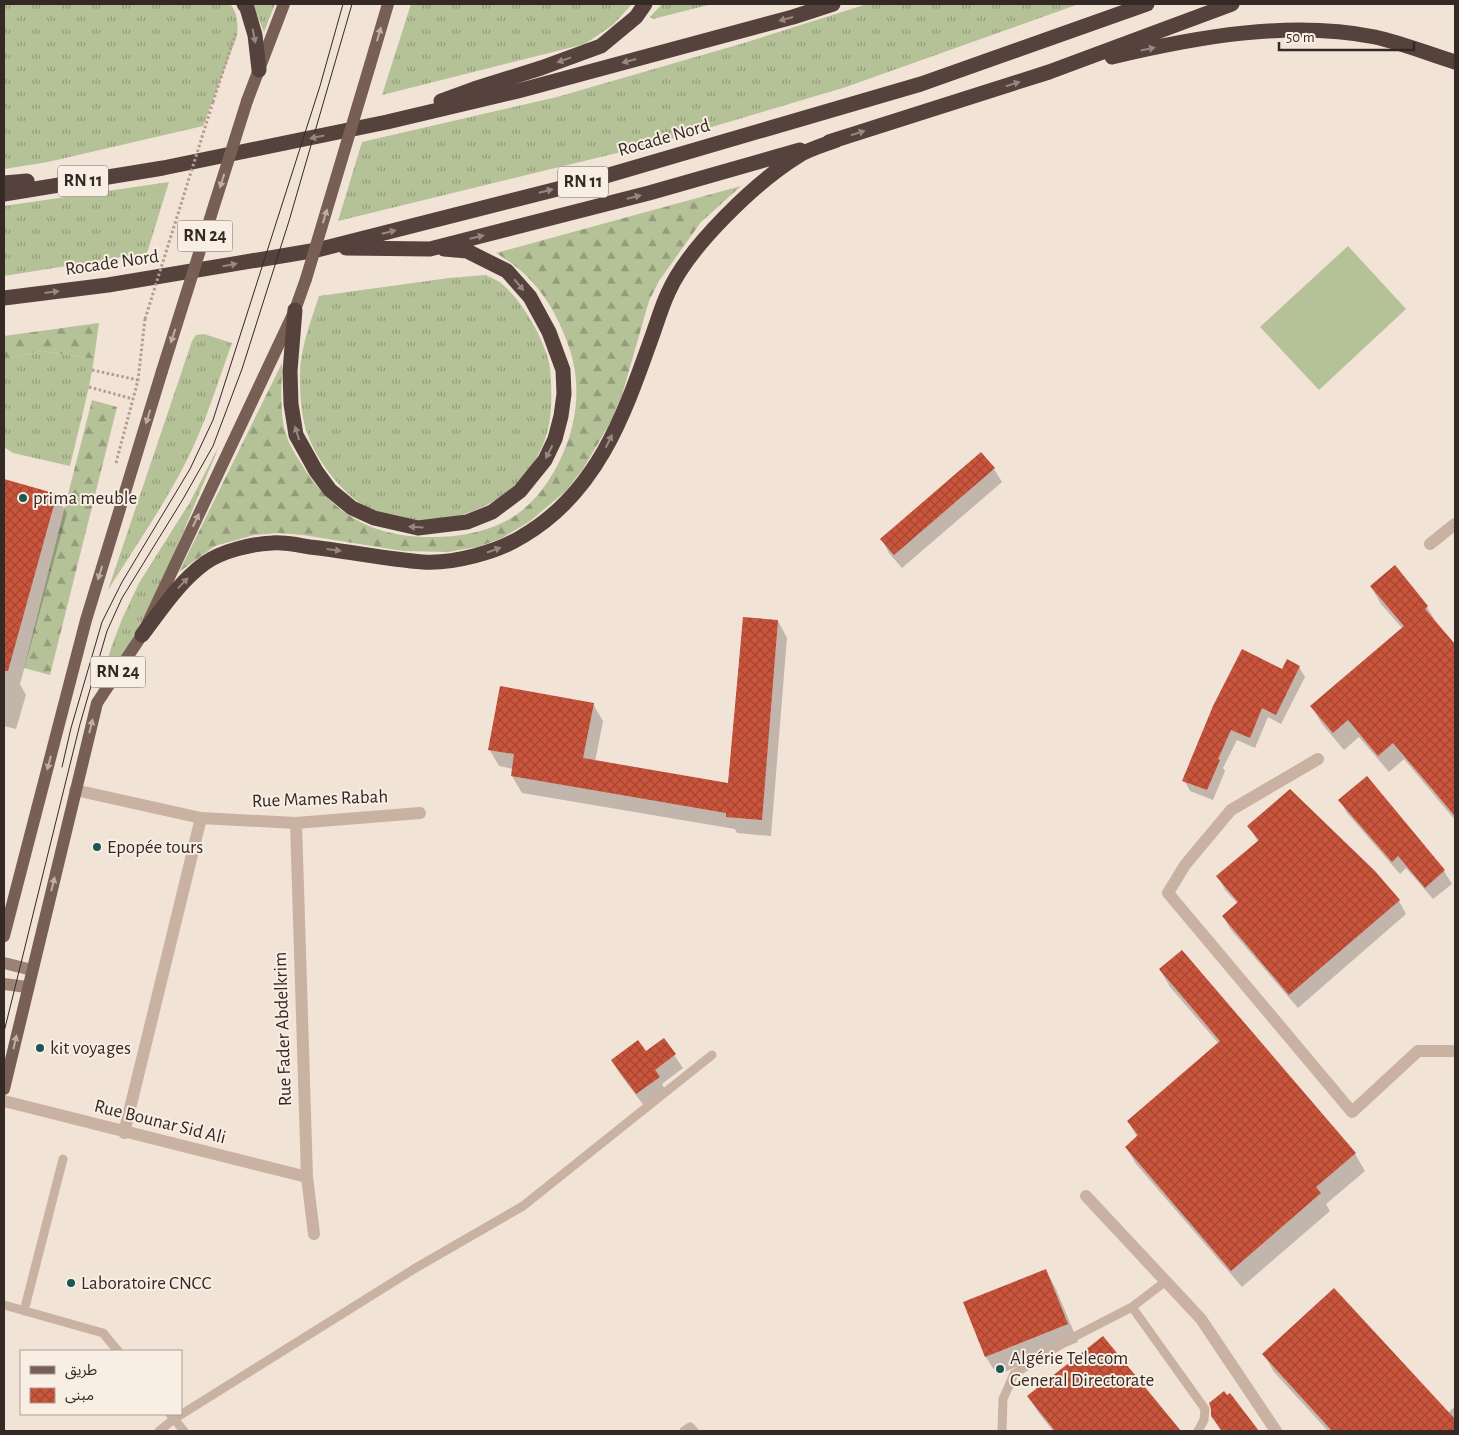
<svg xmlns="http://www.w3.org/2000/svg" width="1459" height="1435" viewBox="0 0 1459 1435" font-family="'Alegreya Sans','Noto Sans Arabic',sans-serif">
	<style>
		.grass { fill: url(#grass-tufts) }
		.forest { fill: url(#forest-firs) }
		.pitch { fill: #b5c197 }
		.shadow { fill: #0003 }
		.building { fill: url(#building-cross-hatch) }
		.lines { fill: none; stroke-linecap: round; stroke-linejoin: round }
		.path { stroke: #b69c8d; stroke-width: 3; stroke-dasharray: 2.5 2.5; stroke-linecap: butt }
		.lane { stroke: #cab2a3; stroke-width: 9 }
		.street { stroke: #cab2a3; stroke-width: 12 }
		.secondary { stroke: #9d8174; stroke-width: 12 }
		.primary { stroke: #775f55; stroke-width: 12 }
		.highway { stroke: #56423c; stroke-width: 15 }
		.tram { stroke: #342925; stroke-width: 1 }
		.path-bridge { stroke: #b69c8d; stroke-width: 3; stroke-dasharray: 2.5 2.5; stroke-linecap: butt }
		.primary-bridge { stroke: #775f55; stroke-width: 12 }
		.oneway { fill: #97877f }
		.oneway2 { fill: #beaea3 }
		.poi-dot { fill: #1a5757; stroke: #f9eee3; stroke-width: 2 }
		.labels { text-anchor: middle; dominant-baseline: central; stroke-width: 4; stroke-linejoin: round; paint-order: stroke }
		.shield { fill: #f9eee3; stroke: #6f645e; stroke-width: 1 }
		.shield-label { font-size: 18px; font-weight: bold; fill: #342925 }
		.street-label { font-size: 19px; fill: #342925; stroke: #f9eee3 }
		.poi-label { font-size: 19px; fill: #342925; stroke: #f9eee3; text-anchor: start }
	</style>
	<defs>
		<pattern id="grass-tufts" width="24" height="20" patternUnits="userSpaceOnUse" patternTransform="scale(1.25)"><rect width="24" height="20" fill="#b5c197"/><path d="M3 7l-1-3M5 7V3M7 7l1-3M15 17l-1-3M17 17v-4M19 17l1-3" fill="none" stroke="#949d7b"/></pattern>
		<pattern id="forest-firs" width="22" height="20" patternUnits="userSpaceOnUse" patternTransform="scale(1.25)"><rect width="22" height="20" fill="#b5c197"/><path d="M5 1l3.5 6h-7zM16 11l3.5 6h-7z" fill="#949d7b"/></pattern>
		<pattern id="building-cross-hatch" width="8" height="8" patternUnits="userSpaceOnUse" patternTransform="scale(1.25)"><rect width="8" height="8" fill="#ca553c"/><path d="M0 0l8 8M0 8l8-8" fill="none" stroke="#a54632"/></pattern>
	</defs>
	<rect width="100%" height="100%" fill="#f2e3d7"/>
	<path class="grass" d="M 4,4 L 230,4 C 238,13 238,24 237,36 L 203,126 L 48,162 L 4,169 Z
		M 250,4 L 275,4 L 264,32 L 256,12 Z
		M 411,4 L 632,4 L 614,24 L 585,44 L 382,95 Z
		M 662,4 L 712,4 L 653,19 L 650,17 Z
		M 867,4 L 1079,4 L 846,87 L 658,143 L 338,221 L 362,142 L 557,97 L 744,43 Z
		M 169,182 L 147,253 L 4,276 L 4,206 Z
		M 486,275 C 491,278 498,280 502,284 C 522,300 547,343 550,368 C 552,392 553,419 544,442 C 528,483 495,506 455,517 C 446,519 435,522 426,522 C 415,521 406,519 396,517 C 383,514 372,511 361,504 C 336,487 310,451 304,422 C 301,409 300,393 300,380 C 299,351 310,324 319,296 L 449,278 Z
		M 204,334 L 232,343 C 218,382 206,421 188,458 C 165,504 135,547 108,590 L 192,341 L 196,335 Z
		M 42,351 L 94,359 L 89,387 L 70,466 L 13,453 L 4,447 L 4,359 Z
		M 220,444 L 161,585 L 122,658 L 98,691 L 112,645 L 122,619 L 139,583 L 190,502 Z"/>
	<path class="forest" d="M 741,186 L 701,222 L 659,281 L 649,301 L 622,395 L 610,423 L 583,469 L 566,491 L 529,522 L 500,539 L 477,547 L 448,552 L 403,551 L 303,535 L 278,533 L 254,535 L 215,546 L 179,572 L 282,363 C 282,386 279,412 286,434 C 289,445 296,455 302,465 C 333,515 374,538 433,537 C 458,537 483,533 506,521 C 535,506 555,475 566,446 C 578,415 580,381 570,350 C 555,307 536,277 496,253 Z
		M 99,323 L 94,359 L 42,351 L 4,359 L 4,336 Z
		M 92,400 L 117,407 L 50,675 L 24,668 Z"/>
	<path class="pitch" d="M 1348,246 L 1406,309 L 1319,390 L 1260,327 Z"/>
	<path class="shadow" d="M 994,469 L 1002,482 L 902,568 L 889,553 L 882,539 Z
		M 4,481 L 56,495 L 67,513 L 20,684 L 26,695 L 16,729 L 4,726 Z
		M 1371,587 L 1427,607 L 1437,624 L 1454,645 L 1455,643 L 1455,820 L 1404,759 L 1389,772 L 1359,737 L 1344,750 L 1322,724 L 1312,707 L 1403,629 L 1381,604 Z
		M 778,621 L 787,638 L 771,836 L 737,833 L 735,829 L 522,793 L 512,776 L 513,769 L 499,766 L 489,749 L 593,704 L 603,721 L 595,762 L 730,785 Z
		M 1299,667 L 1305,677 L 1281,724 L 1268,717 L 1255,748 L 1237,740 L 1223,768 L 1225,771 L 1213,800 L 1190,791 L 1184,780 L 1282,671 Z
		M 1366,777 L 1444,871 L 1452,884 L 1433,899 L 1406,868 L 1400,874 L 1347,813 L 1340,800 Z
		M 1249,826 L 1374,872 L 1399,901 L 1406,914 L 1298,1008 L 1231,930 L 1223,916 L 1238,904 L 1225,890 L 1218,876 L 1258,842 Z
		M 1181,952 L 1355,1154 L 1365,1171 L 1326,1204 L 1330,1211 L 1242,1287 L 1136,1164 L 1126,1147 L 1137,1137 L 1128,1121 L 1219,1044 L 1170,987 L 1160,970 Z
		M 664,1040 L 683,1068 L 662,1084 L 666,1091 L 645,1107 L 620,1074 L 612,1061 L 646,1053 Z
		M 1046,1271 L 1056,1289 L 1078,1342 L 997,1375 L 986,1357 L 965,1303 Z
		M 1103,1338 L 1180,1431 L 1053,1431 L 1038,1412 L 1028,1396 Z
		M 1264,1354 L 1448,1413 L 1455,1406 L 1455,1431 L 1328,1431 L 1274,1372 Z
		M 1230,1395 L 1257,1431 L 1219,1431 L 1220,1430 L 1212,1416 Z"/>
	<path class="building" d="M 981,452 L 995,468 L 894,555 L 880,539 Z
		M 4,479 L 57,494 L 8,671 L 4,671 Z
		M 1395,565 L 1428,606 L 1425,609 L 1455,644 L 1455,816 L 1393,743 L 1378,756 L 1348,720 L 1333,733 L 1310,706 L 1404,626 L 1370,586 Z
		M 743,617 L 778,620 L 762,820 L 726,817 L 726,813 L 511,776 L 514,754 L 488,750 L 500,686 L 594,703 L 583,758 L 728,783 Z
		M 1242,649 L 1282,669 L 1287,659 L 1300,666 L 1276,715 L 1262,708 L 1250,738 L 1231,730 L 1218,759 L 1220,760 L 1207,790 L 1182,781 L 1213,706 Z
		M 1367,776 L 1445,870 L 1425,888 L 1398,856 L 1392,862 L 1338,800 Z
		M 1290,789 L 1375,871 L 1400,900 L 1289,995 L 1222,916 L 1238,902 L 1216,876 L 1259,840 L 1247,826 Z
		M 1182,950 L 1356,1153 L 1316,1187 L 1321,1193 L 1231,1271 L 1125,1147 L 1138,1135 L 1127,1121 L 1220,1041 L 1159,969 Z
		M 664,1038 L 676,1054 L 655,1070 L 660,1077 L 636,1094 L 611,1060 L 638,1040 L 646,1051 Z
		M 1046,1269 L 1068,1324 L 985,1357 L 963,1302 Z
		M 1334,1288 L 1455,1419 L 1455,1431 L 1332,1431 L 1262,1354 Z
		M 1103,1336 L 1181,1431 L 1055,1431 L 1027,1396 Z
		M 1224,1391 L 1227,1395 L 1230,1393 L 1259,1431 L 1222,1431 L 1211,1416 L 1211,1409 L 1209,1403 Z"/>
	<g class="lines">
		<path class="path" d="M 213,102 L 236,32
			M 92,370 L 138,380
			M 89,387 L 133,399
			M 116,463 L 138,380 L 145,319"/>
		<path class="lane" d="M 4,1305 L 103,1333 L 118,1351
			M 1132,1307 L 1205,1409 L 1204,1420 L 1198,1431
			M 24,1311 L 63,1159
			M 170,1414 L 184,1431
			M 159,1431 L 174,1419 L 414,1269 L 523,1206 L 712,1055
			M 684,1431 L 690,1427 L 694,1431
			M 1002,1431 L 1003,1399 L 1014,1374 L 1068,1340 L 1132,1307 L 1166,1281"/>
		<path class="street" d="M 1430,544 L 1455,524
			M 1318,759 L 1231,810 L 1185,865 L 1168,893 L 1352,1112 L 1418,1051 L 1455,1051
			M 75,790 L 201,818 L 296,823 L 420,813
			M 296,823 L 307,1177 L 314,1234
			M 4,1101 L 307,1177
			M 124,1133 L 201,818
			M 1086,1196 L 1201,1319 L 1276,1431"/>
		<path class="secondary" d="M 4,963 L 32,970
			M 4,984 L 27,987"/>
		<path class="primary" d="M 370,65 L 388,4
			M 247,101 L 284,4
			M 4,936 L 86,620 L 162,371
			M 4,1089 L 97,703 L 142,635 L 295,310 L 306,279"/>
		<path class="highway" d="M 244,4 L 247,8 L 255,35 L 259,70
			M 1112,57 C 1196,37 1289,20 1375,37 C 1402,43 1429,54 1455,62
			M 441,101 L 474,89 L 541,68 L 601,46 L 636,17 L 645,4
			M 829,142 L 1049,72 L 1232,4
			M 4,183 L 27,181
			M 4,194 L 163,168 L 387,122 L 518,91 L 793,17 L 833,4
			M 346,248 L 430,249 L 649,193 L 800,150
			M 4,298 L 108,285 L 317,250 L 585,182 L 921,84 L 1147,4
			M 295,310 L 290,371 L 291,404 L 296,435 L 316,471 L 330,490 L 352,508 L 374,518 L 418,528 L 467,522 L 492,512 L 520,491 L 545,460 L 555,439 L 561,416 L 564,394 L 563,370 L 549,332 L 530,297 L 507,271 L 467,251 L 444,249
			M 142,635 C 161,610 179,582 205,563 C 222,551 251,544 272,543 C 284,542 298,545 310,547 C 347,551 385,559 423,562 C 453,564 498,552 523,536 C 596,493 623,418 650,342 C 656,326 661,308 668,293 C 688,247 756,182 798,156 C 809,149 824,145 837,140"/>
		<path class="tram" d="M 62,767 L 71,728 L 102,622 L 122,582 L 190,469 L 213,420 L 320,86 L 343,4
			M 4,1032 L 80,724 L 107,631 L 122,598 L 183,499 L 213,446 L 242,369 L 289,221 L 352,4"/>
		<path class="path-bridge" d="M 145,319 L 213,102"/>
		<path class="primary-bridge" d="M 306,279 L 370,65
			M 162,371 L 247,101"/>
	</g>
	<defs><path id="oneway-solid" d="M-6-.8H1V-3.2L6.5 0L1 3.2V.8H-6Z" transform="scale(1.25)"/></defs>
	<g class="oneway">
		<use href="#oneway-solid" transform="translate(786 19) rotate(165)"/>
		<use href="#oneway-solid" transform="translate(254 36) rotate(79)"/>
		<use href="#oneway-solid" transform="translate(1148 49) rotate(-12)"/>
		<use href="#oneway-solid" transform="translate(564 60) rotate(160)"/>
		<use href="#oneway-solid" transform="translate(629 61) rotate(165)"/>
		<use href="#oneway-solid" transform="translate(1013 84) rotate(-18)"/>
		<use href="#oneway-solid" transform="translate(858 133) rotate(-18)"/>
		<use href="#oneway-solid" transform="translate(317 137) rotate(168)"/>
		<use href="#oneway-solid" transform="translate(546 191) rotate(-14)"/>
		<use href="#oneway-solid" transform="translate(634 197) rotate(-14)"/>
		<use href="#oneway-solid" transform="translate(389 232) rotate(-14)"/>
		<use href="#oneway-solid" transform="translate(477 237) rotate(-14)"/>
		<use href="#oneway-solid" transform="translate(230 265) rotate(-10)"/>
		<use href="#oneway-solid" transform="translate(519 285) rotate(50)"/>
		<use href="#oneway-solid" transform="translate(52 292) rotate(-7)"/>
		<use href="#oneway-solid" transform="translate(297 433) rotate(-107)"/>
		<use href="#oneway-solid" transform="translate(609 441) rotate(-64)"/>
		<use href="#oneway-solid" transform="translate(549 452) rotate(117)"/>
		<use href="#oneway-solid" transform="translate(416 527) rotate(-176)"/>
		<use href="#oneway-solid" transform="translate(334 550) rotate(7)"/>
		<use href="#oneway-solid" transform="translate(494 550) rotate(-19)"/>
		<use href="#oneway-solid" transform="translate(183 583) rotate(-46)"/>
	</g>
	<g class="oneway2">
		<use href="#oneway-solid" transform="translate(379 34) rotate(-74)"/>
		<use href="#oneway-solid" transform="translate(222 181) rotate(108)"/>
		<use href="#oneway-solid" transform="translate(325 216) rotate(-73)"/>
		<use href="#oneway-solid" transform="translate(173 336) rotate(108)"/>
		<use href="#oneway-solid" transform="translate(148 417) rotate(107)"/>
		<use href="#oneway-solid" transform="translate(196 520) rotate(-65)"/>
		<use href="#oneway-solid" transform="translate(100 573) rotate(107)"/>
		<use href="#oneway-solid" transform="translate(91 726) rotate(-76)"/>
		<use href="#oneway-solid" transform="translate(49 763) rotate(105)"/>
		<use href="#oneway-solid" transform="translate(53 884) rotate(-76)"/>
		<use href="#oneway-solid" transform="translate(15 1042) rotate(-77)"/>
	</g>
	<g class="poi-dot">
		<circle cx="23" cy="498" r="5"/>
		<circle cx="97" cy="847" r="5"/>
		<circle cx="40" cy="1048" r="5"/>
		<circle cx="71" cy="1283" r="5"/>
		<circle cx="1000" cy="1369" r="5"/>
	</g>
	<g class="labels">
		<g class="shield">
			<rect x="58" y="165.5" width="50" height="31" rx="4"/>
			<rect x="558" y="166.5" width="50" height="31" rx="4"/>
			<rect x="177.5" y="220.5" width="55" height="31" rx="4"/>
			<rect x="90.5" y="656.5" width="55" height="31" rx="4"/>
		</g>
		<g class="shield-label">
			<text x="83" y="181">RN 11</text>
			<text x="583" y="182">RN 11</text>
			<text x="205" y="236">RN 24</text>
			<text x="118" y="672">RN 24</text>
		</g>
		<g class="street-label">
			<text transform="translate(664 138) rotate(-16)">Rocade Nord</text>
			<text transform="translate(112 263) rotate(-8)">Rocade Nord</text>
			<text transform="translate(320 799) rotate(-2)">Rue Mames Rabah</text>
			<text transform="translate(283 1029) rotate(-92)">Rue Fader Abdelkrim</text>
			<text transform="translate(160 1122) rotate(14)">Rue Bounar Sid Ali</text>
		</g>
		<g class="poi-label">
			<text x="33" y="498">prima meuble</text>
			<text x="107" y="847">Epopée tours</text>
			<text x="50" y="1048">kit voyages</text>
			<text x="81" y="1283">Laboratoire CNCC</text>
			<text x="1010" y="1358">Algérie Telecom<tspan x="1010" dy="22">General Directorate</tspan></text>
		</g>
	</g>
	<rect width="1459" height="1435" fill="none" stroke="#342925" stroke-width="10"/>
	<rect x="20" y="1350" width="162" height="65" fill="#f9eee3" stroke="#aa9f97"/>
	<rect x="30" y="1366" width="25" height="8" fill="#775f55" stroke="#aa9f97"/>
	<text x="65" y="1375" font-size="15" fill="#342925">طريق</text>
	<rect x="30" y="1388" width="25" height="15" fill="url(#building-cross-hatch)" stroke="#aa9f97"/>
	<text x="65" y="1400" font-size="15" fill="#342925">مبنى</text>
	<path d="M1279 42v8h135v-8" fill="none" stroke="#342925" stroke-width="2.5"/>
	<text x="1286" y="42" font-size="15" fill="#342925" stroke="#f9eee3" stroke-width="4" paint-order="stroke">50 m</text>
</svg>
